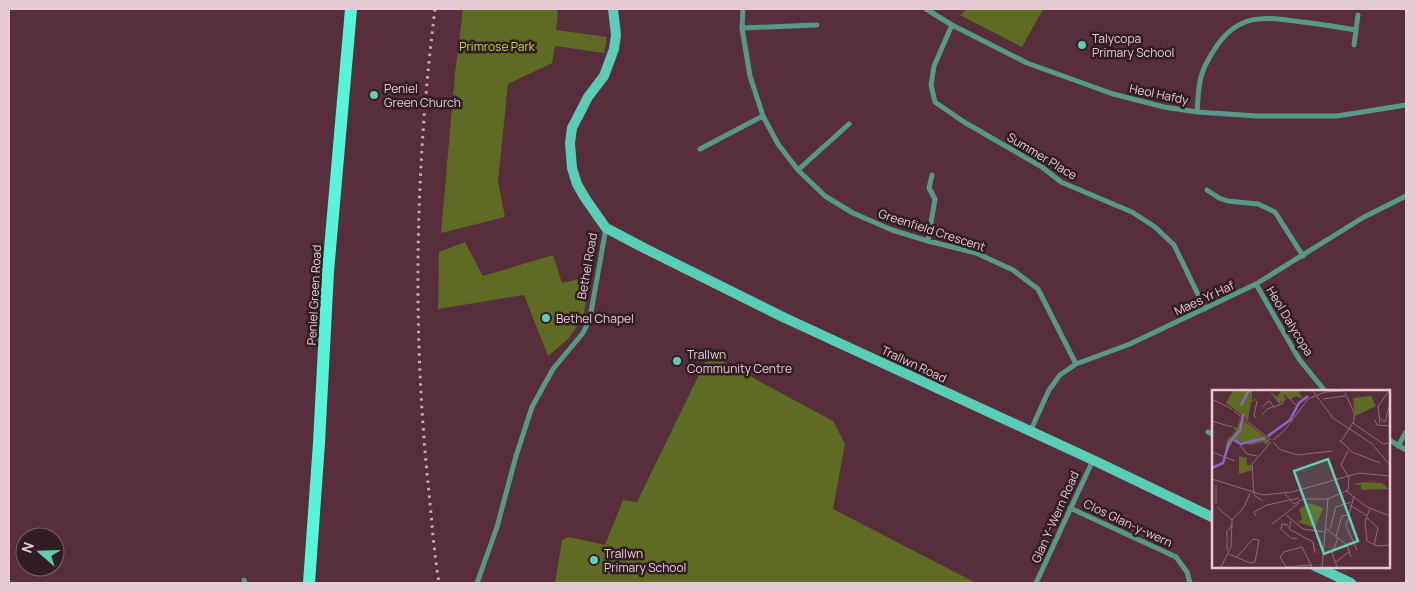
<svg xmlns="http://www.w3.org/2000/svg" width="1415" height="592" viewBox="0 0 1415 592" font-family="Manrope,sans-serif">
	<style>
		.green { fill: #5e6b23 }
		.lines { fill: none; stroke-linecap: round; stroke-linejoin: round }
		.street { stroke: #55998b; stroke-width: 5 }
		.secondary { stroke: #58cdb7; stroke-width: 10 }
		.primary { stroke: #54f5d8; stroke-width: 12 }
		.rail { stroke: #caabb4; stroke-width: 3; stroke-dasharray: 2.5 5; stroke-linecap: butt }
		.poi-dot { fill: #5eceb8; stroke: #311d24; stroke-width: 2 }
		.labels { text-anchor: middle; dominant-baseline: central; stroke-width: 5; stroke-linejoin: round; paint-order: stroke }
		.poi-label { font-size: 12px; fill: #e7cbd3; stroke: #311d24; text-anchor: start }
		.park-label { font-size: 12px; fill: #c3de1d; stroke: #311d24 }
		.street-label { font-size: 12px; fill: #e7cbd3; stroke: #311d24 }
		.inset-river { fill: none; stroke: #8c64d1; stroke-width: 2.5 }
		.inset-road { fill: none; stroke: #916c78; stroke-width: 1 }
		.view { fill: #5eceb8; fill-opacity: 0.15; stroke: #5eceb8; stroke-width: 2.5 }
		.inset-edge { fill: none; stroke: #e7cbd3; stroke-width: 2.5 }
	</style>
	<rect width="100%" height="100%" fill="#582d3c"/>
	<path class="green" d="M 463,9 L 556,9 L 558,13 L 556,30 L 607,37 L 604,53 L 555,46 L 552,63 L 508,84 L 498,181 L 505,217 L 441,233 L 455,73 Z
		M 967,9 L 1043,9 L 1022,47 L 960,15 Z
		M 465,242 L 483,276 L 553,255 L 562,283 L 591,276 L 583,318 L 568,339 L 548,356 L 524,295 L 438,309 L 439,252 Z
		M 709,354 L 833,421 L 845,444 L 833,509 L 976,583 L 555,583 L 562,540 L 569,537 L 605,545 L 623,500 L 637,502 Z"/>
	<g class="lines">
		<path class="street" d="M 743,9 L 742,28 L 750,76 L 763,116 L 778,144 L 798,170 L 825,196 L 853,213 L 892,230 L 928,241 L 976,253 L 1013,270 L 1038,289 L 1076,364
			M 926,9 L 952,25 L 1027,63 L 1113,94 L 1164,107 L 1197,112 L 1257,116 L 1337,116 L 1406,105
			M 952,25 L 934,66 L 931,85 L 935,102 L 964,122 L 1042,167 L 1061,182 L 1132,212 L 1155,227 L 1174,245 L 1205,309
			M 742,28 L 817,25
			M 1354,45 L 1358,15
			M 1197,112 C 1198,101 1198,88 1201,77 C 1203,68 1209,58 1214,50 C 1237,13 1264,16 1302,22 C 1320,24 1338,27 1356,30
			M 700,149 L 763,116
			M 798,170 L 849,124
			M 1207,190 L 1219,198 L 1228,201 L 1258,204 L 1275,212 L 1303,256
			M 928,241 L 935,199 L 929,188 L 932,175
			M 1256,284 L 1299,359 L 1325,391
			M 1030,432 L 1049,390 L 1060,375 L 1076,364 L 1130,344 L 1256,284 L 1364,217 L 1406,196
			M 1208,432 L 1214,435
			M 1389,440 L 1406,450
			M 1398,446 L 1406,432
			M 1070,508 L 1176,557 L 1187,572 L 1190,583
			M 244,580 L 245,583
			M 477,583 L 497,527 L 516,456 L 532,407 L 553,369 L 583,333 L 590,318 L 606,228
			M 1036,583 L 1093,460"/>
		<path class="secondary" d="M 613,9 L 616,35 L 614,49 L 604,76 L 588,97 L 572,128 L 570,143 L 572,168 L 577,184 L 585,198 L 606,228 L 644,248 L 785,318 L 1093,460 L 1214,518
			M 1315,566 L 1351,583"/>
		<path class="primary" d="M 309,583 L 319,443 L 328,272 L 351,9"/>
		<path class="rail" d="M 435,9 C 415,169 412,332 429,493 C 432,523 434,553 439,583"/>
	</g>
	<g class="poi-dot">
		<circle cx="1082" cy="45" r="5"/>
		<circle cx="374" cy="95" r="5"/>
		<circle cx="546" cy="318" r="5"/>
		<circle cx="677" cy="361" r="5"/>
		<circle cx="594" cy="560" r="5"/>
	</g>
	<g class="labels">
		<g class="poi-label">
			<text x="1092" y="38">Talycopa<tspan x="1092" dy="14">Primary School</tspan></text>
			<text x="384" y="88">Peniel<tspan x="384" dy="14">Green Church</tspan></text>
			<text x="556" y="318">Bethel Chapel</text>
			<text x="687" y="354">Trallwn<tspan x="687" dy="14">Community Centre</tspan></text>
			<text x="604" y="553">Trallwn<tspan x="604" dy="14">Primary School</tspan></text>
		</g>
		<g class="park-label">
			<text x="497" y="46">Primrose Park</text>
		</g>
		<g class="street-label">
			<text transform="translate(1159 94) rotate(12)">Heol Hafdy</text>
			<text transform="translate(1042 156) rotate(31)">Summer Place</text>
			<text transform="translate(932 230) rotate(18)">Greenfield Crescent</text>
			<text transform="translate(587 266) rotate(-80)">Bethel Road</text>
			<text transform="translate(314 295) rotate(-87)">Peniel Green Road</text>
			<text transform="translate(1204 298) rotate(-25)">Maes Yr Haf</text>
			<text transform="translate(1290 321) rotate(59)">Heol Dalycopa</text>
			<text transform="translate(914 364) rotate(25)">Trallwn Road</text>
			<text transform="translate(1055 517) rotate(-66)">Glan Y-Wern Road</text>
			<text transform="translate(1128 523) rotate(25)">Clos Glan-y-wern</text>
		</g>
	</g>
	<g transform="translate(1212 390)">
		<rect width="178" height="178" fill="#582d3c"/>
		<path d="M 21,0 L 40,0 L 40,10 L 46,8 L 39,12 L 36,30 L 14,13 ZM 57,0 L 65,7 L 70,0 L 86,0 L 91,9 L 84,6 L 79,9 L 72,3 L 72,10 L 67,14 ZM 159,6 L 164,16 L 143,26 L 141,8 ZM 28,28 L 27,41 L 31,30 L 58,51 L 54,55 L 51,52 L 39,55 L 22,50 L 12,67 L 15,50 L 24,41 L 20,36 L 25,38 ZM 27,66 L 35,68 L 35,75 L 39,75 L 40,80 L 27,84 ZM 152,92 L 170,93 L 177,99 L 149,100 L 149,95 L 141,94 ZM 97,113 L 111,118 L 103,138 L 86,132 L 90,129 L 87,119 Z" fill="#5e6b23"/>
		<path class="inset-river" d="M 29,15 L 37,0M 56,46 L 78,30 L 87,13 L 96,6M 22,50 L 29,54 L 53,48M 0,78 L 11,73 L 17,53 L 28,40 L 31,24"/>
		<path class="inset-road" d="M 100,0 L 121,28 L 159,53 L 178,75M 72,3 L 86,17M 0,9 L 20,19M 111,9 L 133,6M 50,17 L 57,11 L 62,17M 22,21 L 59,50M 50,25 L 55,19 L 70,14 L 74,7M 44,28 L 42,26 L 45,11M 169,29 L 173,32 L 178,13M 163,30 L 165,35 L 178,36M 0,31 L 20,37M 141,33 L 171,54 L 176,53M 168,33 L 166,16 L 177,1M 61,50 L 71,42 L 96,9 L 113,2 L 143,0M 130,50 L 142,31 L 142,22 L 133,3M 61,52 L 69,60 L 86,65 L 120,61M 129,52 L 128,50 L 140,62 L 168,73M 28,55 L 35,64 L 45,66M 136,61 L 129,75 L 136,86M 0,62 L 23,71M 0,89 L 51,105 L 80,102 L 147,83 L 178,86M 134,101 L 155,117 L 178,126M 73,104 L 82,114 L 91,109 L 116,109 L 136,100 L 137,86M 142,106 L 134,136 L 145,160M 51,111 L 42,105 L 40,74 L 59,52M 4,114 L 4,95M 138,115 L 155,126M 5,117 L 20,130M 158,119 L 153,131 L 155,151 L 165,156 L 178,155M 74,125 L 91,139 L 113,142M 44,126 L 42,122 L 55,115 L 87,108M 155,128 L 166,138 L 162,155M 20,130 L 32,117 L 38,103M 79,131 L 77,139 L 101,152 L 103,163M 60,134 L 87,113M 76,135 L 70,134 L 69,139 L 79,148 L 85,149M 113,138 L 135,155 L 139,167M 118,139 L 124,117 L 139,112M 124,146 L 130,126 L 135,125M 15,161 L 15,142 L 20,134M 17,164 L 38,173 L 43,172 L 47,150 L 41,149 L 25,167M 123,173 L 138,161M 99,175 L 74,177 L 68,167 L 72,162 L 90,157 L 100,177M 9,177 L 19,157 L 20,130M 110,177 L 116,109M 125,177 L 120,163 L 126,148"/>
		<path class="view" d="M 116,69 L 146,151 L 112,164 L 82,81 Z"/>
		<rect width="178" height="178" class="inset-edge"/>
	</g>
	<rect width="1415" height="592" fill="none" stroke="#e7cbd3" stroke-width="20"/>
	<g transform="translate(40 552) rotate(290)"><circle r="24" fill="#311d24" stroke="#7a636a"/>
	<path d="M0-4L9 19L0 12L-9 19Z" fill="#5eceb8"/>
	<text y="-8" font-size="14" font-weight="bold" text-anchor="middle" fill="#e7cbd3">N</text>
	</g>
</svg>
